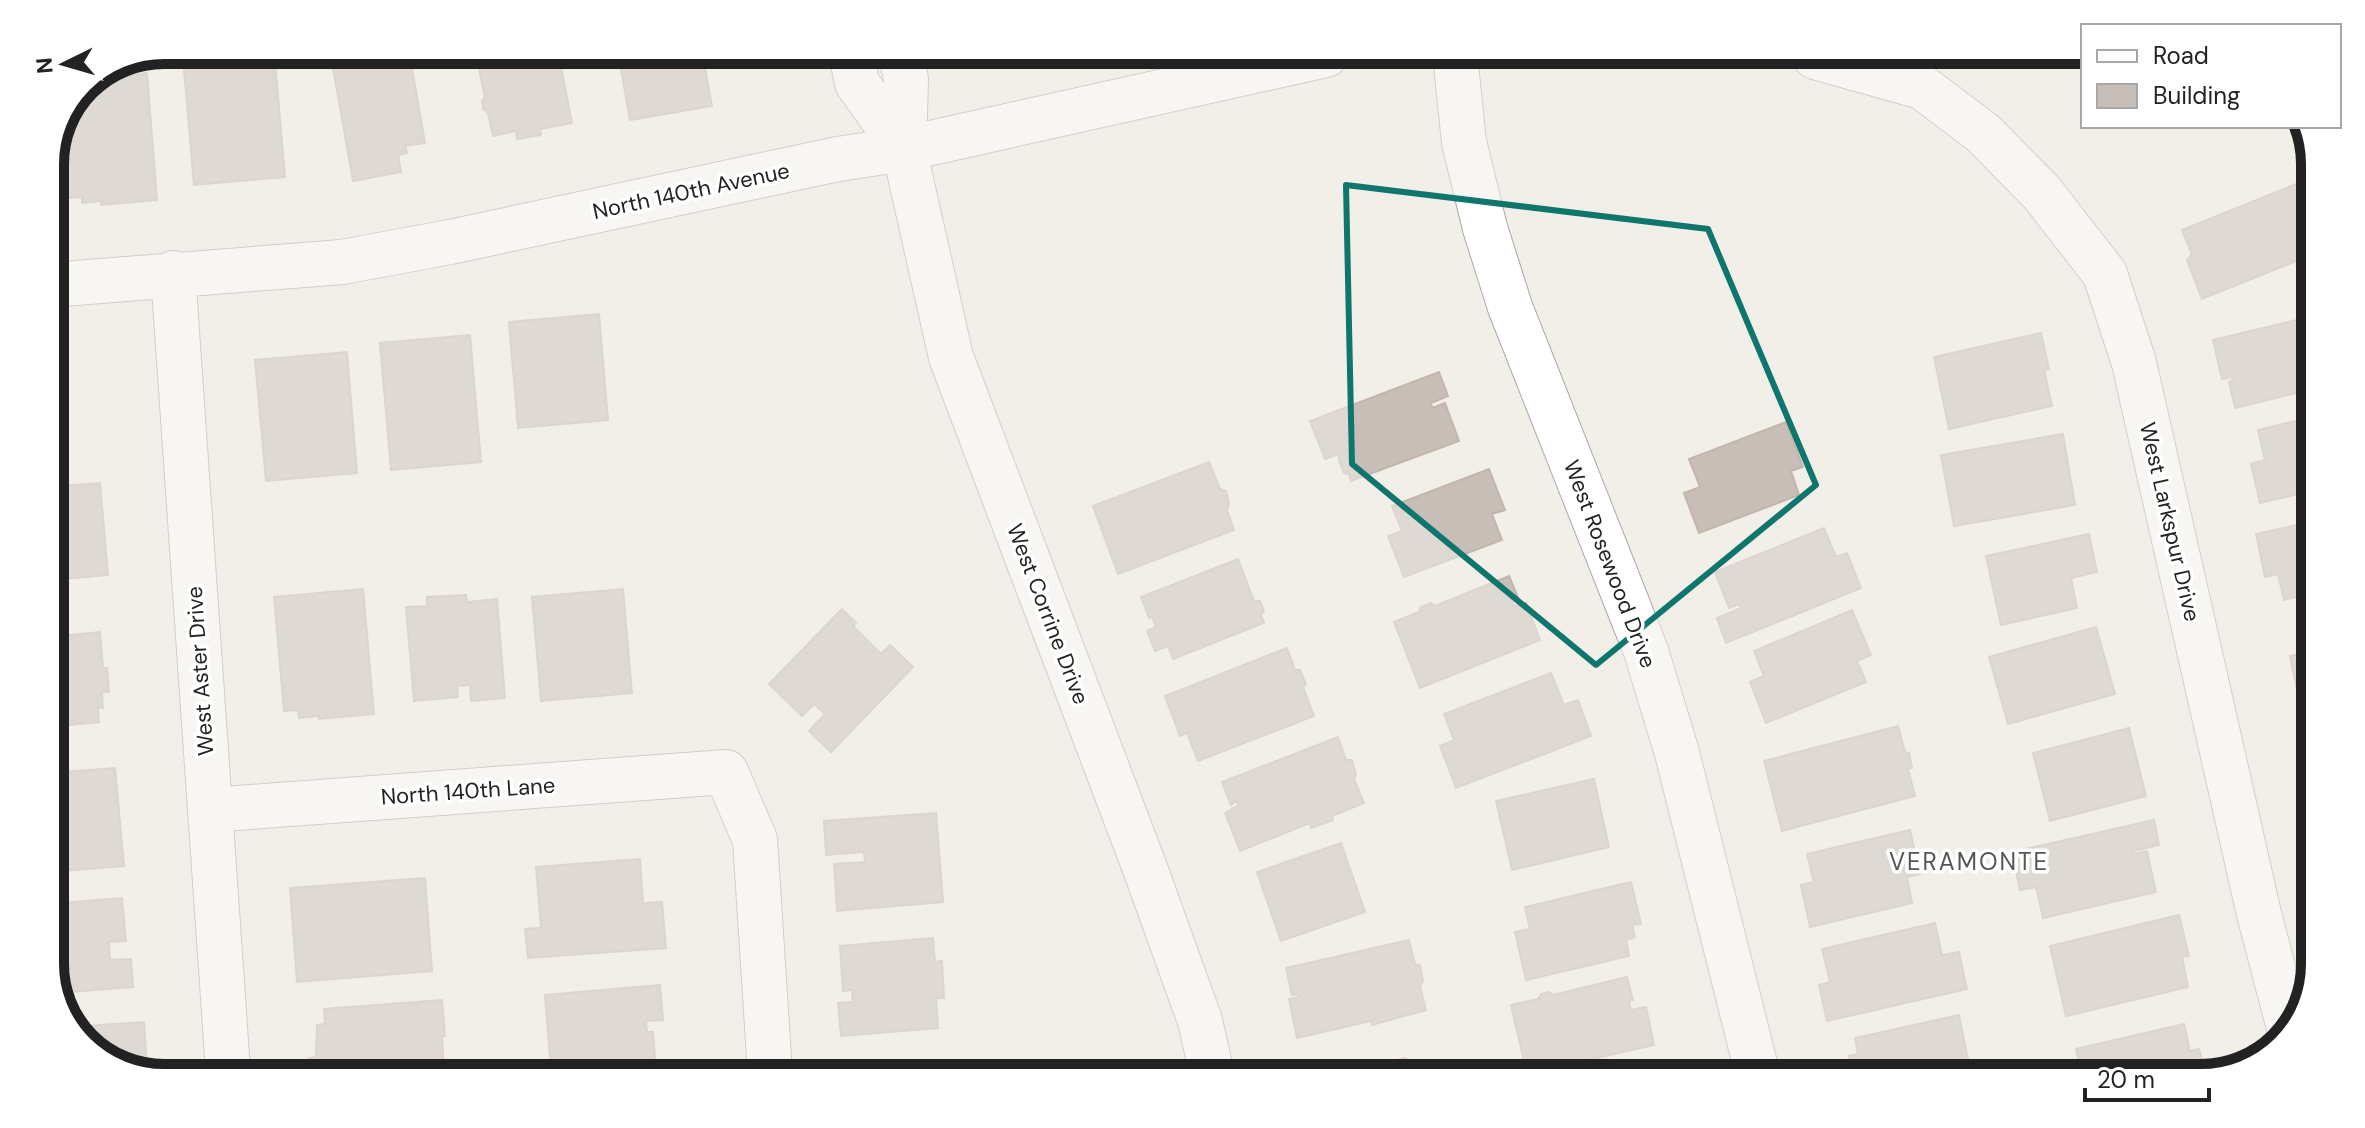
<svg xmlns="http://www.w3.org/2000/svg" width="2365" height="1128" viewBox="0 0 2365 1128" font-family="'DM Sans',sans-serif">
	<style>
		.building { fill: #c7beb8; stroke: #c3b5ab; stroke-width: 2 }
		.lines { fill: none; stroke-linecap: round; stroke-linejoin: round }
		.minor-casing { stroke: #a9a9a9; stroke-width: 46 }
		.minor { stroke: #fff; stroke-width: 44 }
		.marked { fill: none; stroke: #0f766e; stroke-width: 6; stroke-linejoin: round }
		.labels { text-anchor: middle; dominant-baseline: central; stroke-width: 7; stroke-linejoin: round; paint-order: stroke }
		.street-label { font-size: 22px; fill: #222; stroke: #fff }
		.neighbourhood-label { font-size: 24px; letter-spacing: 2px; fill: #555; stroke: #fff }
		.rim { fill: none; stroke: #222; stroke-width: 10 }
	</style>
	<rect width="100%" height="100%" fill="#f2efe9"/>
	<path class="building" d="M 242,50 L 274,50 L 285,177 L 194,185 L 183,58 L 242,53 Z
		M 330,51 L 409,51 L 425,143 L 405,146 L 407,153 L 398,155 L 401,172 L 353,181 Z
		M 475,51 L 558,52 L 572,123 L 540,129 L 541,135 L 517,139 L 516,131 L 493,136 L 488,113 L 483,109 L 482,101 L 485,97 Z
		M 618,52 L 702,52 L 712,106 L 630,120 Z
		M 147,73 L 157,200 L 101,205 L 101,201 L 82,203 L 82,197 L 68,198 L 62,130 L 84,83 L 98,77 Z
		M 2296,184 L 2314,229 L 2314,254 L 2202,299 L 2187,260 L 2192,254 L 2182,230 Z
		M 599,314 L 608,420 L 518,428 L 509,322 Z
		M 2313,316 L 2312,389 L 2235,408 L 2229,382 L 2233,380 L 2232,377 L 2222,379 L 2213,340 Z
		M 2041,333 L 2049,369 L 2044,370 L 2052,406 L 1949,429 L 1934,357 Z
		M 470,335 L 481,462 L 391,470 L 380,343 Z
		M 347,352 L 357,473 L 266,481 L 255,360 Z
		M 1439,372 L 1448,396 L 1431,403 L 1432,408 L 1445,403 L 1459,441 L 1351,481 L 1349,474 L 1344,473 L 1339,461 L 1339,454 L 1325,459 L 1310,421 Z
		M 2312,417 L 2311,491 L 2260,503 L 2251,464 L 2265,460 L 2258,430 Z
		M 1786,422 L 1803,467 L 1791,471 L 1799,495 L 1699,533 L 1684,493 L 1700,487 L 1689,459 Z
		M 2063,434 L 2075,505 L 1954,526 L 1941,455 Z
		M 1209,462 L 1220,489 L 1226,491 L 1229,504 L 1227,510 L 1234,530 L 1118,574 L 1093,506 Z
		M 1489,469 L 1505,510 L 1492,514 L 1502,540 L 1404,577 L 1388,536 L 1402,531 L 1392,506 Z
		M 100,483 L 108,575 L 50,580 L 50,487 Z
		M 2311,522 L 2310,594 L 2284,600 L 2278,574 L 2265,577 L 2256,534 Z
		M 1824,528 L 1836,557 L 1847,553 L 1861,588 L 1726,643 L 1717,618 L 1741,608 L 1739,604 L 1729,608 L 1715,572 Z
		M 2089,534 L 2097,572 L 2071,578 L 2077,608 L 2001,625 L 1986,556 Z
		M 1238,559 L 1254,601 L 1260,601 L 1264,611 L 1261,615 L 1264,623 L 1173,659 L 1168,646 L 1155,651 L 1147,631 L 1156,627 L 1152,617 L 1149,618 L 1141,597 Z
		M 1509,576 L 1519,600 L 1513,602 L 1512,606 L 1526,603 L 1540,640 L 1420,688 L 1394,622 L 1419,612 L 1421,607 L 1431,603 L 1435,606 Z
		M 363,589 L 374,714 L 319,719 L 319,716 L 299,718 L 298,710 L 284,711 L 274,597 Z
		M 623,589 L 632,693 L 541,701 L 532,597 Z
		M 466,595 L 467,602 L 497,599 L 505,698 L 471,701 L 470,685 L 457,686 L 458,697 L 414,701 L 406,607 L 427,606 L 427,597 Z
		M 842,609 L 856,623 L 853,626 L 881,654 L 890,645 L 913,667 L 831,752 L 809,731 L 825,714 L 814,704 L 802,716 L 769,684 Z
		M 1852,610 L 1871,655 L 1857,661 L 1866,682 L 1766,723 L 1750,682 L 1764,676 L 1754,651 Z
		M 2096,627 L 2115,694 L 2008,724 L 1989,657 Z
		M 100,632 L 103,668 L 107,668 L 109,692 L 102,692 L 103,708 L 98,708 L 99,722 L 50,727 L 50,637 Z
		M 2310,635 L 2309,693 L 2298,695 L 2290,656 L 2308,652 L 2304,636 Z
		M 1287,648 L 1295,670 L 1300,670 L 1306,684 L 1303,687 L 1314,716 L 1198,761 L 1187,733 L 1180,736 L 1165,696 Z
		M 1551,673 L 1564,705 L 1578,700 L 1591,736 L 1456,788 L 1440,746 L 1454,740 L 1444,714 Z
		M 1898,726 L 1905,752 L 1909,753 L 1912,768 L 1908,769 L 1915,796 L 1782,831 L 1764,761 Z
		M 2309,727 L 2309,762 L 2301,729 Z
		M 2129,728 L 2146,796 L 2050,821 L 2033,753 Z
		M 1338,737 L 1346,760 L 1352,760 L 1356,774 L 1354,779 L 1364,803 L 1332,816 L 1333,820 L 1311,828 L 1310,823 L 1240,851 L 1225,813 L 1239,805 L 1236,801 L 1231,805 L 1222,782 Z
		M 115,768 L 124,866 L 50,872 L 50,773 Z
		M 1594,779 L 1609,847 L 1512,870 L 1496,801 Z
		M 936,813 L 943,902 L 837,911 L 834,864 L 865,862 L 864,852 L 826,855 L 824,821 Z
		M 2154,820 L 2159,845 L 2133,851 L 2133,854 L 2147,851 L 2156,892 L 2043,918 L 2036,887 L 2020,890 L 2012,852 Z
		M 1910,830 L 1920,874 L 1907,877 L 1912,903 L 1810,927 L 1801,885 L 1814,882 L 1807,854 Z
		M 1341,843 L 1365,912 L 1281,941 L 1257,872 Z
		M 640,859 L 643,903 L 662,902 L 666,948 L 528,958 L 525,929 L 541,928 L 536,867 Z
		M 425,878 L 432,971 L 297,982 L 290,888 Z
		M 1631,882 L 1641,924 L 1632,925 L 1635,937 L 1626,940 L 1629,956 L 1526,980 L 1515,932 L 1530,929 L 1525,907 Z
		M 122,898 L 126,941 L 109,942 L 110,960 L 131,959 L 133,987 L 57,993 L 50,972 L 50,904 Z
		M 2179,915 L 2189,956 L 2182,957 L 2188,987 L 2066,1016 L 2050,946 Z
		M 1935,923 L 1942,955 L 1959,952 L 1967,989 L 1827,1021 L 1819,985 L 1830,982 L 1822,949 Z
		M 933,938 L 935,962 L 942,961 L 944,998 L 936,998 L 938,1028 L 841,1036 L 838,1003 L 853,1002 L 852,990 L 843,991 L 840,946 Z
		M 1409,940 L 1415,964 L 1420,965 L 1423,981 L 1420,986 L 1426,1010 L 1372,1025 L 1371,1021 L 1297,1038 L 1289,999 L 1299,997 L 1298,994 L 1292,995 L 1286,968 Z
		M 1627,977 L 1633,1000 L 1629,1001 L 1631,1010 L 1646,1007 L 1654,1045 L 1527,1074 L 1511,1005 L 1538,999 L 1541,994 L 1549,992 L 1553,995 Z
		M 660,985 L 663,1020 L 646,1021 L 647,1032 L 653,1032 L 656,1071 L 551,1071 L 545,995 Z
		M 442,1000 L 445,1036 L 442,1036 L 444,1071 L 311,1070 L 309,1058 L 316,1057 L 317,1025 L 325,1024 L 324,1009 Z
		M 1959,1015 L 1969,1064 L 1956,1066 L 1959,1077 L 1844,1076 L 1843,1072 L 1852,1070 L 1849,1056 L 1858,1054 L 1855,1038 Z
		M 144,1022 L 147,1069 L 120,1069 L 69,1027 Z
		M 2184,1024 L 2190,1051 L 2199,1049 L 2206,1077 L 2082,1077 L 2076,1049 Z
		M 1406,1058 L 1410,1075 L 1331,1074 Z"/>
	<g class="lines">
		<defs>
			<path id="minor" d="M 851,53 L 857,83 L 904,149
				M 901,53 L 906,79 L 904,149 L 951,357 L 1146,871 L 1200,1021 L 1212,1074
				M 1455,55 L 1464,142 L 1485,228 L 1510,307 L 1646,651 L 1677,753 L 1758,1076
				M 1815,57 L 1922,87 L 1983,133 L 2042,193 L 2105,274 L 2134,363 L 2259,914 L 2289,1028
				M 173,273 L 228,1070
				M 50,285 L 342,262 L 450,242 L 838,159 L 904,149 L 1326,55
				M 210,810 L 726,772 L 755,840 L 770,1072"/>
		</defs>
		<use href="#minor" class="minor-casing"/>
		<use href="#minor" class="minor"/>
	</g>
	<path d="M0 0H2365V1128H0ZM 1346,185 L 1708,229 L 1816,485 L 1596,665 L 1352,464 Z" fill="#f2efe9" fill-opacity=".55" fill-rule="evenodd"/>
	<path class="marked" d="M 1346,185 L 1708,229 L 1816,485 L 1596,665 L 1352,464 Z"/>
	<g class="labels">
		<g class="street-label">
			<text transform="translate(691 191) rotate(-12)">North 140th Avenue</text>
			<text transform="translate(2170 522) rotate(77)">West Larkspur Drive</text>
			<text transform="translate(1610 564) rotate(69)">West Rosewood Drive</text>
			<text transform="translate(1048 614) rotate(69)">West Corrine Drive</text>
			<text transform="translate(200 671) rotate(-94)">West Aster Drive</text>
			<text transform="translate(468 791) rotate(-4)">North 140th Lane</text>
		</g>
		<g class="neighbourhood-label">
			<text x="1969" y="861">VERAMONTE</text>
		</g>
	</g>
	<path d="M0 0H2365V1128H0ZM164 64H2201A100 100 0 0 1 2301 164V964A100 100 0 0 1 2201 1064H164A100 100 0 0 1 64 964V164A100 100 0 0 1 164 64Z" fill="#fff" fill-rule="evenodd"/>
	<path class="rim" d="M164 64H2201A100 100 0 0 1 2301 164V964A100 100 0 0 1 2201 1064H164A100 100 0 0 1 64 964V164A100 100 0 0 1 164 64Z"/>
	<rect x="2081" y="24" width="260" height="104" fill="#ffffff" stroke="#a7a7a7" stroke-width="2"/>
	<rect x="2097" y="50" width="40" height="12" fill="#ffffff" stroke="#a7a7a7" stroke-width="2"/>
	<text x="2153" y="64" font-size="24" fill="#222222">Road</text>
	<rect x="2097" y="84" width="40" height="24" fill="#c7beb8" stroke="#a7a7a7" stroke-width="2"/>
	<text x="2153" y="104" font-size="24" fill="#222222">Building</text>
	<g transform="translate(64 64) rotate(265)" stroke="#ffffff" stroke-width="6" paint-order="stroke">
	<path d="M0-6L14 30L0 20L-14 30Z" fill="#222222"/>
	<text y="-12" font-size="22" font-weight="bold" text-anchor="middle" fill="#222222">N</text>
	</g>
	<path d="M2085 1088v12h124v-12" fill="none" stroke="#222222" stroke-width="4"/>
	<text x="2097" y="1088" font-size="24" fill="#222222" stroke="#ffffff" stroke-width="6" paint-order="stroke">20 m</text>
</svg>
